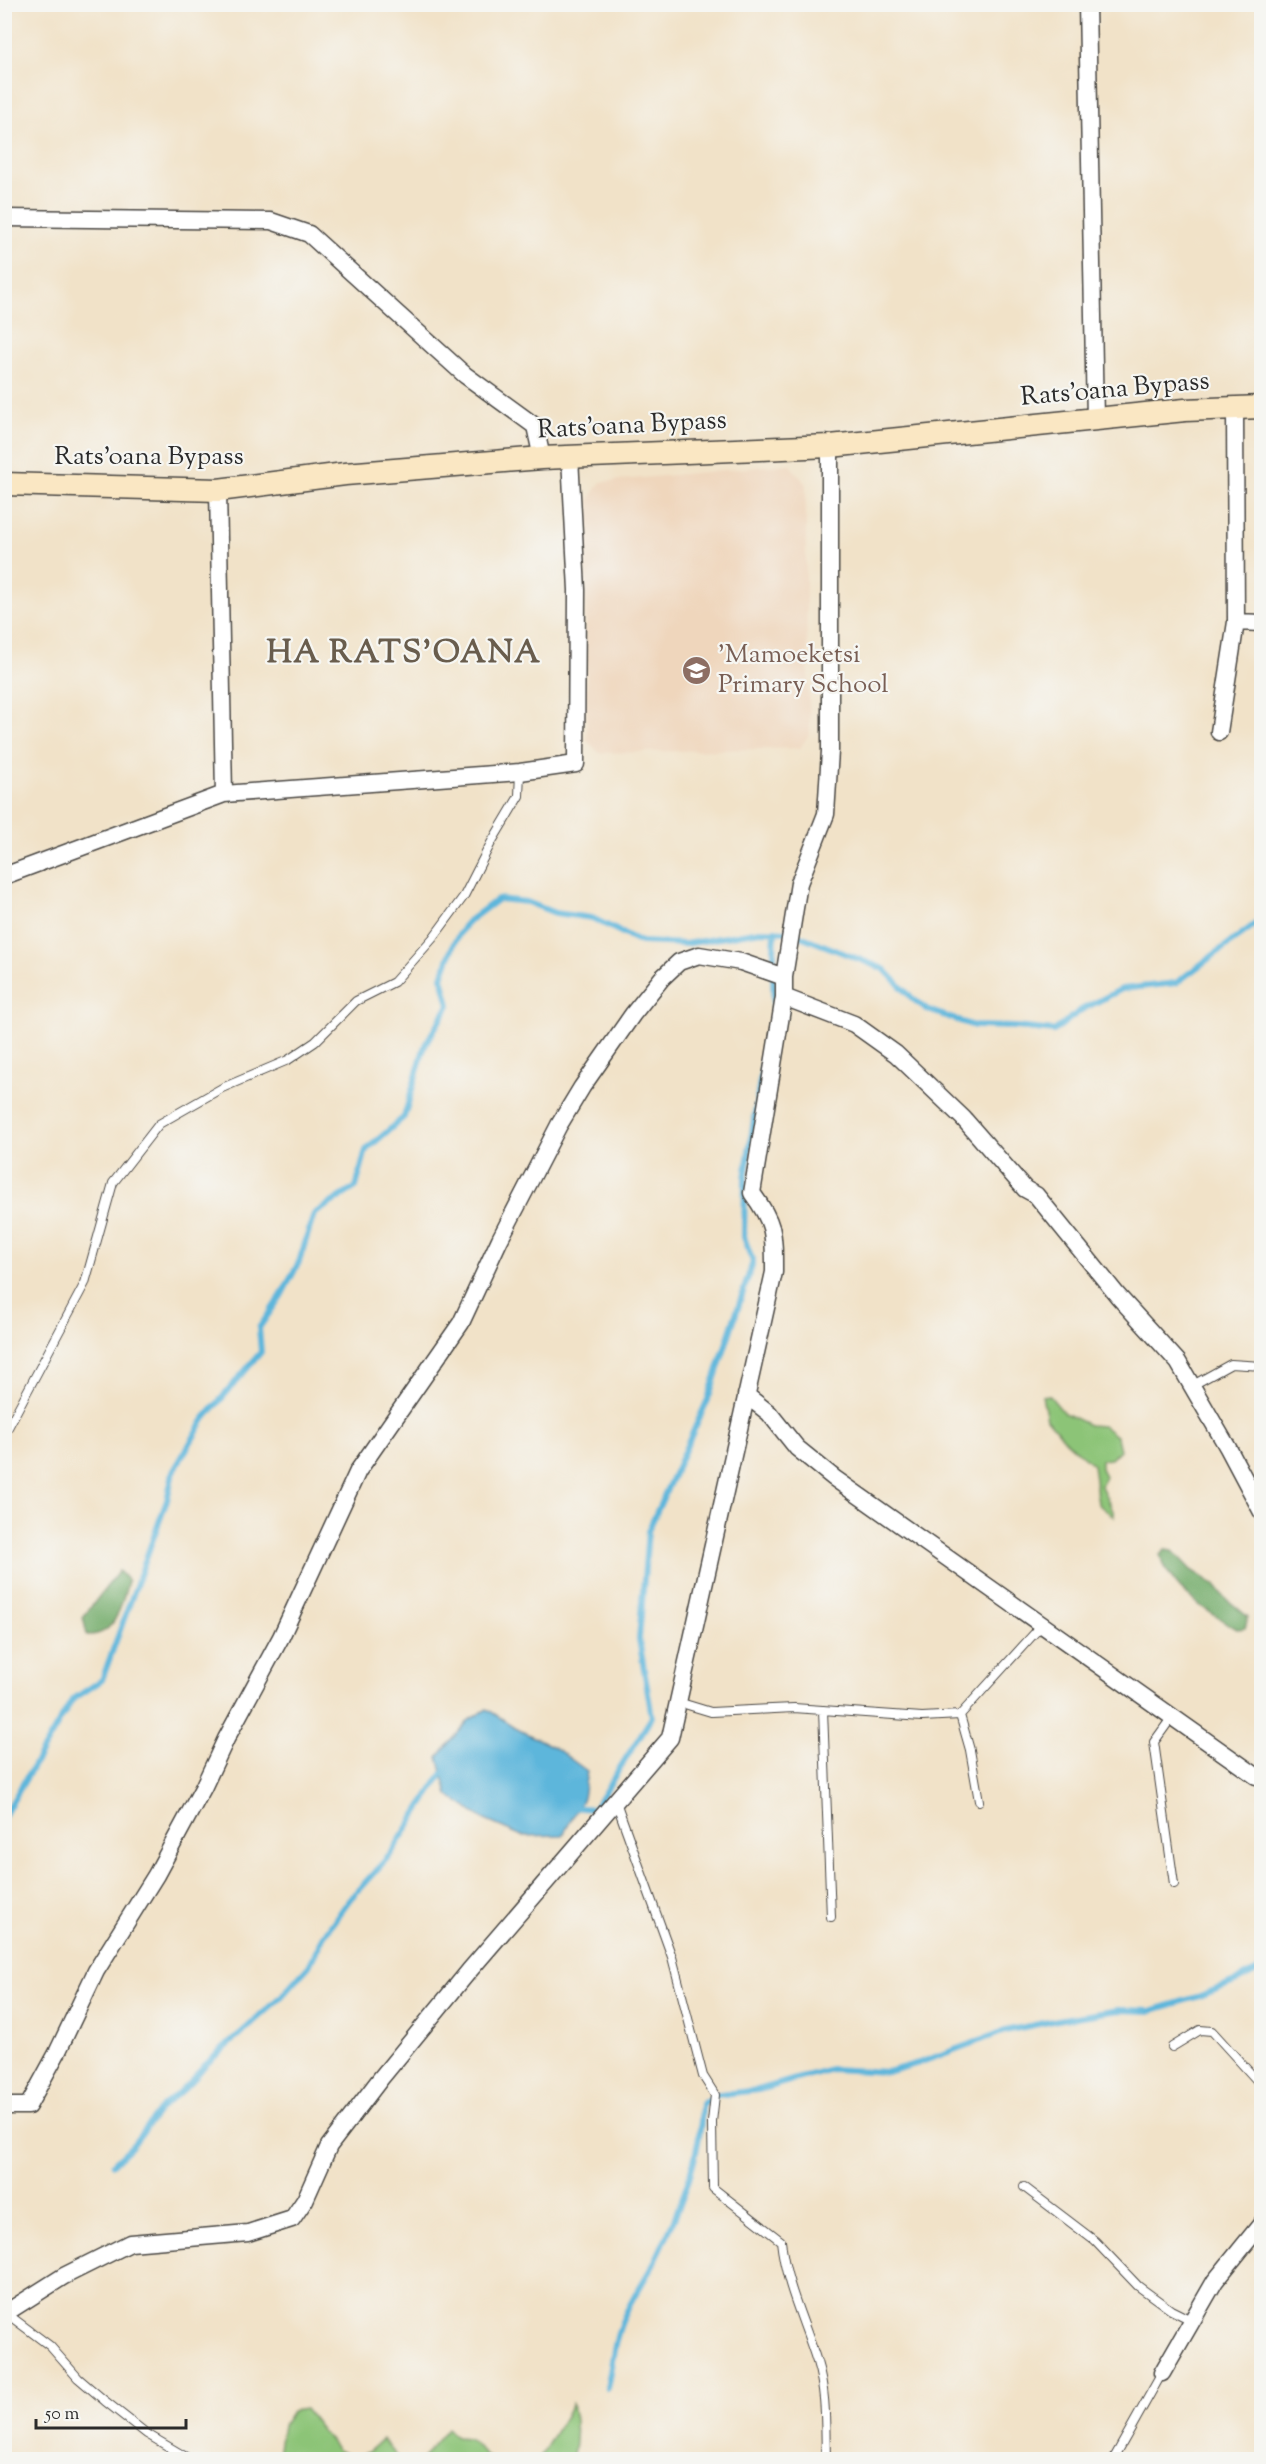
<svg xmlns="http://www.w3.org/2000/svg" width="1266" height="2464" viewBox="0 0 1266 2464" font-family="'Sorts Mill Goudy',serif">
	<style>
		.built { fill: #efd6bc }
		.green { fill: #8cc477; stroke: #5c7851; stroke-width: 1.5 }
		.forest { fill: #71aa68; stroke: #4e6a4a; stroke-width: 1.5 }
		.water { fill: #5db6db; stroke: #447083; stroke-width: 1.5 }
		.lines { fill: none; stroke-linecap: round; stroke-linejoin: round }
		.stream { stroke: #5db6db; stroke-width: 6 }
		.lane-casing { stroke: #494643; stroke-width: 10 }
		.street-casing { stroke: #494643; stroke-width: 19 }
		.secondary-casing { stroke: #494643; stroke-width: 25 }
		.lane { stroke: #fff; stroke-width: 8 }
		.street { stroke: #fff; stroke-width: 16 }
		.secondary { stroke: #fae7c3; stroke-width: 22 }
		.labels { text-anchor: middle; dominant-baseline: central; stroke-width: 4.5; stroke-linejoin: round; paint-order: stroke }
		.street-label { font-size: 26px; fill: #2b2b2b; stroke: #f6f6f2 }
		.education-label { font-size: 26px; fill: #785e54; stroke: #f6f6f2; text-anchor: start }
		.district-label { font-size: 32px; font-weight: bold; letter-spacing: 1.5px; fill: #695d4d; stroke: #f6f6f2 }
	</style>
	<rect width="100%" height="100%" fill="#f6f6f2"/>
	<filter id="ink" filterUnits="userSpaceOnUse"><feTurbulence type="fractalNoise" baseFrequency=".0167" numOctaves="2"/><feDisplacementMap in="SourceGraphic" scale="12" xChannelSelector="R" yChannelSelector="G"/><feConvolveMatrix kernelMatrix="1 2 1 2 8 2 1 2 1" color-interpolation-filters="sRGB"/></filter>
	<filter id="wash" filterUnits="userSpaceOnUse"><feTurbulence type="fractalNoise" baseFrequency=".008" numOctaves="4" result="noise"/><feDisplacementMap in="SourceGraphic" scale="24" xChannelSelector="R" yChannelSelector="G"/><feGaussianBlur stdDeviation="1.35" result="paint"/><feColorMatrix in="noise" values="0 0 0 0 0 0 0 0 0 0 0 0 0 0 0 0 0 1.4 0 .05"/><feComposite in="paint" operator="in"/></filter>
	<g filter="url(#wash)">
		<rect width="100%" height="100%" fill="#f1e2c8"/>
		<path class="built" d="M 789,464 L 806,484 L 806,607 L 810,733 L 800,748 L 600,753 L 587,741 L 585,506 L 601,482 Z"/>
		<path class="green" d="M 1049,1395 L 1064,1413 L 1089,1425 L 1103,1426 L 1117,1437 L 1120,1450 L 1111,1459 L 1101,1460 L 1101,1468 L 1105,1476 L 1101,1486 L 1113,1511 L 1114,1517 L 1098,1504 L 1093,1465 L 1066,1441 L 1047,1419 L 1042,1396 Z
			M 572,2404 C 577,2424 577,2440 572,2459 L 539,2459 Z
			M 305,2409 L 337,2450 L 353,2457 L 368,2452 L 383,2439 L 399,2459 L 277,2459 L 283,2425 L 292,2411 Z
			M 447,2428 L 456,2437 L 468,2438 L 491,2459 L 422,2459 Z"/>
		<path class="forest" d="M 1165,1550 L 1173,1551 L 1191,1570 L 1215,1585 L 1223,1596 L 1248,1617 L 1245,1628 L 1237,1629 C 1206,1611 1172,1591 1160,1555 Z
			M 119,1571 L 128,1581 C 122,1604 116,1637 87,1635 L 83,1617 Z"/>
		<path class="water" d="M 487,1709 L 519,1730 L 554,1747 L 587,1771 L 583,1798 L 563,1835 L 522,1836 L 485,1820 L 448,1795 L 438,1757 L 469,1720 Z"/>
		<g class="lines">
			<path class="stream" d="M 774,1014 L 773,973 L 775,931
				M 571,1807 L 594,1809 L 652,1717 L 639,1639 L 648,1531 L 708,1399 L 753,1262 L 744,1237 L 745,1178 L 765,1049 L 771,1030
				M 4,1816 L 72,1700 L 102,1680 L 167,1500 L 173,1472 L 205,1418 L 261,1352 L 259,1328 L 281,1296 L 299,1262 L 314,1214 L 356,1187 L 366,1150 L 404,1117 L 425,1045 L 449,1005 L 442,977 L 454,943 L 466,923 L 498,899 L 527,902 L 555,913 L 592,918 L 641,942 L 685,944 L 760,931 L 790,932 L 884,969 L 913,999 L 928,1010 L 974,1026 L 1016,1027 L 1054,1031 L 1081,1010 L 1122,989 L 1176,983 L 1262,919
				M 113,2164 L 132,2146 L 160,2109 L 191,2082 L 204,2066 L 281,1997 L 309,1966 L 324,1935 L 350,1899 L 390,1855 L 442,1774 L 449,1771
				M 607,2388 C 612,2366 614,2338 624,2317 C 633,2296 647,2277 657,2257 C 680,2209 701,2157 702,2104 L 715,2095 L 758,2090 L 831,2069 L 887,2072 L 919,2063 L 1005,2031 L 1058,2020 L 1119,2010 L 1150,2011 L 1200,1996 L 1237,1981 L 1262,1968"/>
		</g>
	</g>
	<g filter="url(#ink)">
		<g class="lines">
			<defs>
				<path id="lane" d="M 1193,1385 L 1231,1364 L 1262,1366
					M 4,1435 L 85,1283 L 113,1183 L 159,1124 L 222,1088 L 288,1060 L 315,1042 L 356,1001 L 394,982 L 433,938 L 464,896 L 491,843 L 519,796 L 520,772
					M 678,1702 L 711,1712 L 794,1708 L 922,1717 L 960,1715 L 1042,1625
					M 823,1710 L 831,1917
					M 960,1715 L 970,1750 L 979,1801
					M 1172,1717 L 1154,1742 L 1174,1884
					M 616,1802 L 672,1957 L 703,2076 L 715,2095 L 712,2122 L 713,2188 L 781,2241 C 786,2286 804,2320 817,2362 C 827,2394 825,2426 826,2460
					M 1172,2047 L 1200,2030 L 1212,2031 L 1262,2086
					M 1024,2187 L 1095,2241 L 1138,2286 L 1171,2310 L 1193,2321
					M 6,2313 L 50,2346 L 78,2378 L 105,2401 L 147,2434 L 191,2460
					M 1113,2460 L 1162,2373"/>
				<path id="street" d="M 1087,4 L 1095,419
					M 4,218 L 271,221 L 309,234 L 465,375 L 535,426 L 542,458
					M 218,490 L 224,794
					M 1236,622 L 1262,623
					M 1219,732 L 1236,622 L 1235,408
					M 4,876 L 224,794 L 520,772 L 576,764 L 577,590 L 570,457
					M 784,997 L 854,1024 L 896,1054 L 963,1118 L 1025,1189 L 1036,1195 L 1118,1296 L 1178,1362 L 1228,1448 L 1262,1512
					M 746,1395 L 769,1413 L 797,1448 L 834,1478 L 1256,1776
					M 4,2106 L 28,2106 L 57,2053 L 96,1971 L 156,1875 L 203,1788 L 226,1739 L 281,1637 L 358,1471 L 461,1323 L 500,1239 L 559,1125 L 582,1087 L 633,1014 L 662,978 L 679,962 L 699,955 L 741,962 L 784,977
					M 4,2314 L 64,2276 L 130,2243 L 248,2233 L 292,2219 L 305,2200 L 329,2146 L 381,2078 L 469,1971 L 670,1738 L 774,1272 C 774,1234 775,1224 752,1193 L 784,997 L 784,977 L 799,883 L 826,814 L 830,751 L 830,446
					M 1162,2373 L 1215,2281 L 1262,2223"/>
				<path id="secondary" d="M 4,484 L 218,490 L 345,474 L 542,458 L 830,446 L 1185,410 L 1262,407"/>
			</defs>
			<use href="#lane" class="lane-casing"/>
			<use href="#street" class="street-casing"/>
			<use href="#secondary" class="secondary-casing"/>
			<use href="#lane" class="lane"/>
			<use href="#street" class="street"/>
			<use href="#secondary" class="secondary"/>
		</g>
	</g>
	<defs>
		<symbol id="school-disc" viewBox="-11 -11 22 22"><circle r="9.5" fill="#8d6e63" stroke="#f6f6f2"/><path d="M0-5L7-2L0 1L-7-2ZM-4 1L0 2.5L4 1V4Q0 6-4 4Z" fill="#fff"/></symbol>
	</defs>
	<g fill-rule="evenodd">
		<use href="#school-disc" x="680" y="654" width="33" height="33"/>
	</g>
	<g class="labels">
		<g class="street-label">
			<text transform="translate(1115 390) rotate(-5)">Rats'oana Bypass</text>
			<text transform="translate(632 426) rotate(-3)">Rats'oana Bypass</text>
			<text x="149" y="457">Rats'oana Bypass</text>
		</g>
		<g class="education-label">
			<text x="718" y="655">'Mamoeketsi<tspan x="718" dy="30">Primary School</tspan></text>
		</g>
		<g class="district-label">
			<text x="404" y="654">HA RATS'OANA</text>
		</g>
	</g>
	<rect width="1266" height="2464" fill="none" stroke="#f6f6f2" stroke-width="24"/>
	<path d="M36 2419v9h150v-9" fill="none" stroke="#2b2b2b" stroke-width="3"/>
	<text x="45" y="2419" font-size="18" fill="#2b2b2b" stroke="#f6f6f2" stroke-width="4.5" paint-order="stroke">50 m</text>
</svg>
